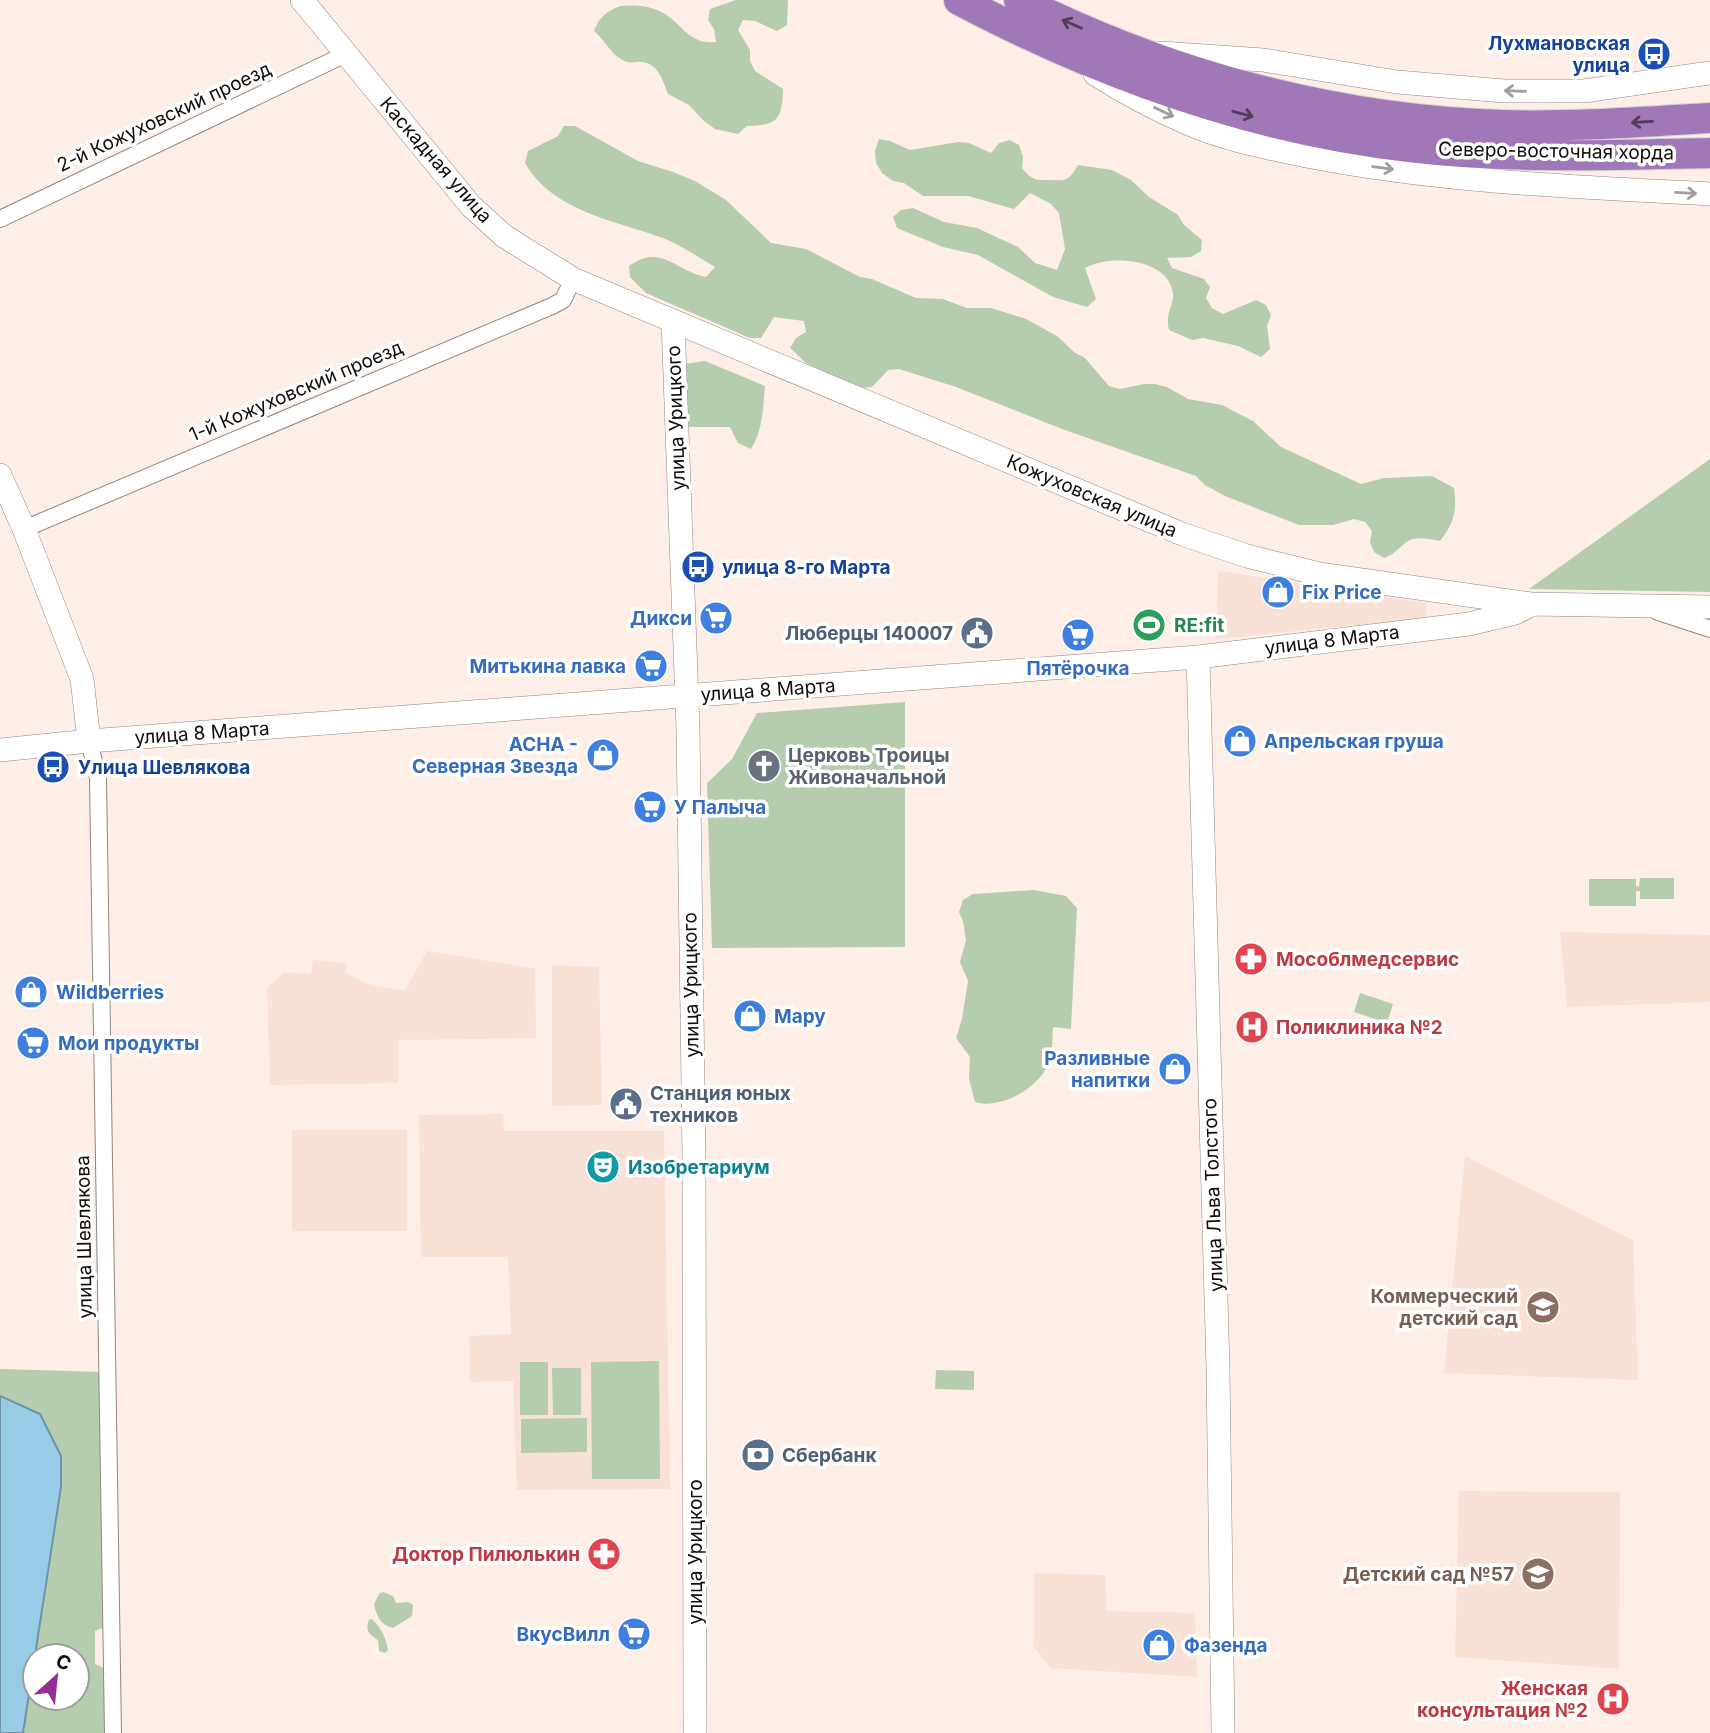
<svg xmlns="http://www.w3.org/2000/svg" width="1710" height="1733" viewBox="0 0 1710 1733" font-family="Inter,sans-serif">
	<style>
		.built { fill: #f8e1d7 }
		.green { fill: #b6ccae; fill-rule: evenodd }
		.water { fill: #97cce7; stroke: #6f92a5; stroke-width: 2 }
		.lines { fill: none; stroke-linecap: round; stroke-linejoin: round }
		.street-casing { stroke: #938580; stroke-width: 18 }
		.secondary-casing { stroke: #938580; stroke-width: 24 }
		.highway-casing { stroke: #d4d3d3; stroke-width: 32 }
		.street { stroke: #fff; stroke-width: 16 }
		.secondary { stroke: #fff; stroke-width: 23 }
		.highway { stroke: #a078b7; stroke-width: 30 }
		.oneway { stroke: #513d58 }
		.oneway2 { stroke: #a09e9d }
		.labels { text-anchor: middle; dominant-baseline: central; stroke-width: 7; stroke-linejoin: round; paint-order: stroke }
		.transit-label { font-size: 19px; font-weight: bold; fill: #164399; stroke: #fff; text-anchor: start }
		.street-label { font-size: 19px; fill: #110c0a; stroke: #fff }
		.shop-label { font-size: 19px; font-weight: bold; fill: #366cbe; stroke: #fff; text-anchor: start }
		.leisure-label { font-size: 19px; font-weight: bold; fill: #27864d; stroke: #fff; text-anchor: start }
		.service-label { font-size: 19px; font-weight: bold; fill: #4e5e75; stroke: #fff; text-anchor: start }
		.worship-label { font-size: 19px; font-weight: bold; fill: #5b616d; stroke: #fff; text-anchor: start }
		.health-label { font-size: 19px; font-weight: bold; fill: #be3a42; stroke: #fff; text-anchor: start }
		.culture-label { font-size: 19px; font-weight: bold; fill: #0d838f; stroke: #fff; text-anchor: start }
		.education-label { font-size: 19px; font-weight: bold; fill: #785e54; stroke: #fff; text-anchor: end }
	</style>
	<rect width="100%" height="100%" fill="#feeee8"/>
	<path class="built" d="M 1218,571 L 1427,603 L 1425,623 L 1358,625 L 1216,639 Z
		M 1560,932 L 1710,935 L 1710,1002 L 1567,1007 Z
		M 427,951 L 535,969 L 536,1038 L 398,1040 L 398,1083 L 270,1085 L 267,988 L 284,972 L 311,974 L 313,960 L 347,963 L 346,973 L 364,983 L 405,991 Z
		M 552,965 L 599,967 L 602,1105 L 552,1106 Z
		M 503,1114 L 504,1131 L 664,1131 L 670,1489 L 517,1490 L 513,1381 L 470,1382 L 469,1336 L 511,1334 L 508,1257 L 421,1257 L 419,1115 Z
		M 292,1130 L 407,1130 L 407,1231 L 292,1231 Z
		M 1465,1156 L 1633,1240 L 1638,1380 L 1444,1373 Z
		M 1459,1491 L 1620,1492 L 1619,1669 L 1455,1657 Z
		M 1035,1573 L 1105,1575 L 1107,1611 L 1195,1613 L 1197,1677 L 1051,1668 L 1034,1647 Z"/>
	<path class="green" d="M 736,0 L 788,0 L 787,25 L 777,31 L 755,21 L 743,20 L 738,30 L 750,50 L 750,61 L 755,71 L 783,89 C 782,119 779,125 747,126 L 738,134 L 715,129 L 704,121 L 689,105 L 668,94 C 662,78 657,60 636,62 C 630,63 627,63 621,59 C 610,53 604,39 594,31 C 598,19 607,10 621,6 C 683,0 676,46 716,42 L 714,29 L 708,20 L 710,9 Z
		M 564,126 L 575,126 L 638,161 L 673,172 L 695,181 L 726,200 L 771,243 L 806,249 L 860,277 L 872,279 L 916,298 L 943,299 L 967,308 L 991,308 L 1026,319 L 1057,336 L 1074,352 L 1085,358 L 1109,386 L 1120,389 L 1144,384 L 1155,384 L 1167,387 L 1188,399 L 1222,405 L 1253,421 L 1281,447 L 1361,484 L 1384,478 L 1432,476 L 1454,488 C 1457,512 1454,523 1440,541 C 1428,539 1414,535 1404,544 C 1396,550 1395,554 1384,558 L 1374,552 L 1370,542 L 1372,531 L 1365,522 L 1354,519 L 1333,525 L 1299,525 L 1225,496 L 1205,485 L 1196,476 L 1062,429 L 956,387 L 899,369 L 888,370 L 872,387 L 860,388 L 806,363 L 790,348 L 796,338 L 806,332 L 804,321 L 774,317 L 761,338 L 750,338 L 646,293 L 630,277 L 629,266 C 661,243 674,270 706,277 L 715,267 C 698,257 681,245 663,238 C 616,221 552,211 525,163 L 528,151 L 558,136 Z
		M 879,139 L 890,141 L 910,150 L 958,142 L 969,143 L 991,153 L 999,143 L 1010,140 L 1019,145 L 1023,157 L 1022,168 C 1033,181 1035,180 1051,180 C 1068,181 1069,180 1078,165 L 1112,170 L 1131,180 L 1149,197 L 1178,215 L 1184,225 L 1202,240 L 1201,251 L 1191,257 L 1167,258 L 1172,268 L 1204,279 L 1210,287 L 1206,298 L 1212,308 L 1223,314 L 1256,300 L 1266,305 L 1271,315 L 1267,326 L 1270,349 L 1261,357 L 1238,346 L 1203,338 L 1192,340 L 1169,330 C 1165,312 1174,306 1173,293 C 1168,258 1110,254 1085,268 L 1096,299 L 1087,307 L 1053,297 L 978,255 L 943,247 L 897,228 L 893,217 L 901,210 L 913,208 L 944,222 L 977,228 L 1018,247 L 1035,263 L 1057,270 L 1065,249 L 1059,213 L 1051,204 L 1030,193 L 1014,209 L 968,196 L 923,196 L 904,183 L 893,181 L 882,173 L 876,163 L 875,151 Z
		M 705,361 L 765,386 C 763,408 763,430 751,449 L 738,443 L 730,427 L 685,427 L 685,364 Z
		M 1710,459 L 1710,592 L 1529,589 Z
		M 905,702 L 905,947 L 712,948 L 707,783 L 732,759 L 757,713 Z
		M 1640,878 L 1674,878 L 1674,899 L 1640,899 L 1640,891 L 1636,891 L 1636,906 L 1589,906 L 1589,879 L 1636,879 L 1636,886 L 1639,887 Z
		M 1034,890 L 1066,896 L 1077,908 L 1071,1029 L 1053,1027 C 1052,1039 1053,1055 1048,1065 C 1037,1089 1000,1110 975,1102 L 969,1079 L 970,1057 L 956,1038 L 962,1019 L 968,981 L 960,962 L 966,940 L 963,921 L 959,912 L 963,900 L 973,894 Z
		M 1360,993 L 1393,1004 L 1387,1023 L 1354,1012 Z
		M 659,1361 L 660,1479 L 592,1479 L 591,1362 Z
		M 520,1362 L 548,1362 L 548,1415 L 520,1415 Z
		M 552,1368 L 581,1368 L 581,1415 L 553,1415 Z
		M 0,1369 L 103,1372 L 107,1626 L 95,1631 L 95,1664 L 108,1670 L 109,1733 L 0,1733 ZM 35,1656 L 77,1656 L 77,1698 L 35,1698 Z
		M 936,1370 L 974,1371 L 974,1390 L 935,1389 Z
		M 587,1418 L 587,1452 L 521,1453 L 521,1419 Z
		M 383,1592 L 393,1596 L 396,1603 L 408,1602 L 413,1605 L 412,1616 L 393,1628 C 381,1626 376,1615 374,1604 L 379,1594 Z
		M 372,1619 C 381,1628 386,1637 388,1650 L 385,1653 L 379,1651 L 378,1640 C 369,1634 365,1631 369,1620 Z"/>
	<path class="water" d="M 0,1396 L 40,1414 L 61,1456 L 61,1487 L 23,1733 L 0,1733 Z"/>
	<g class="lines">
		<defs>
			<path id="street" d="M 0,219 L 346,54
				M 24,529 L 552,306 L 563,300 L 573,279
				M 1658,612 L 1710,629
				M 89,741 L 98,778 L 113,1733"/>
			<path id="secondary" d="M 302,0 L 471,206 L 504,236 L 573,279 L 1182,534 L 1247,556 L 1319,574 L 1531,604 L 1710,607
				M 1161,53 L 1263,60 L 1397,82 L 1504,91 L 1584,91 L 1710,73
				M 1095,74 C 1125,93 1157,110 1189,124 C 1226,140 1268,148 1307,156 C 1439,182 1576,187 1710,194
				M 673,321 L 688,729 L 694,1155 L 695,1733
				M 0,475 L 24,529 L 82,679 L 89,741
				M 1198,657 L 1218,1368 L 1223,1733
				M 0,750 L 89,741 L 1198,657 L 1469,624 L 1515,613 L 1529,606"/>
			<path id="highway" d="M 959,0 C 1099,74 1250,129 1409,147 C 1509,159 1610,155 1710,153
				M 1019,0 C 1169,75 1335,120 1503,125 C 1572,127 1641,122 1710,118"/>
		</defs>
		<use href="#street" class="street-casing"/>
		<use href="#secondary" class="secondary-casing"/>
		<use href="#highway" class="highway-casing"/>
		<use href="#street" class="street"/>
		<use href="#secondary" class="secondary"/>
		<use href="#highway" class="highway"/>
	</g>
	<defs><path id="oneway-shaft" d="M-6 0H5M1.5-3L5.5 0L1.5 3" fill="none" stroke-width="1.6" stroke-linecap="round" stroke-linejoin="round" transform="scale(1.75)"/></defs>
	<g class="oneway">
		<use href="#oneway-shaft" transform="translate(1072 24) rotate(-156)"/>
		<use href="#oneway-shaft" transform="translate(1243 114) rotate(15)"/>
		<use href="#oneway-shaft" transform="translate(1642 122) rotate(177)"/>
	</g>
	<g class="oneway2">
		<use href="#oneway-shaft" transform="translate(1515 91) rotate(-178)"/>
		<use href="#oneway-shaft" transform="translate(1164 112) rotate(26)"/>
		<use href="#oneway-shaft" transform="translate(1383 168) rotate(8)"/>
		<use href="#oneway-shaft" transform="translate(1686 193) rotate(3)"/>
	</g>
	<defs>
		<symbol id="bus-disc" viewBox="-11 -11 22 22"><circle r="9.5" fill="#1a4fb4" stroke="#fff"/><path d="M-5-6H5V4H4V6H2V4H-2V6H-4V4H-5ZM-3.5-4V0h7V-4ZM-3.5 1.2v1.5H-2V1.2ZM2 1.2v1.5H3.5V1.2Z" fill="#fff"/></symbol>
		<symbol id="shop-disc" viewBox="-11 -11 22 22"><circle r="9.5" fill="#3f7fe0" stroke="#fff"/><path d="M-5-2.5h2.3a2.7 3.5 0 0 1 5.4 0H5L5.5 6h-11ZM-1.5-2.5h3a1.5 2.3 0 0 0-3 0Z" fill="#fff"/></symbol>
		<symbol id="supermarket-disc" viewBox="-11 -11 22 22"><circle r="9.5" fill="#3f7fe0" stroke="#fff"/><path d="M-6-5.5h2.5l.6 2H6L4.5 2H-2.5L-4.4-4H-6ZM-1.5 3.2a1.3 1.3 0 1 0 .1 0ZM3 3.2a1.3 1.3 0 1 0 .1 0Z" fill="#fff"/></symbol>
		<symbol id="stadium-disc" viewBox="-11 -11 22 22"><circle r="9.5" fill="#2e9e5b" stroke="#fff"/><path d="M0-5a6.5 5 0 1 0 0 10a6.5 5 0 1 0 0-10ZM-3.5-1.8h7v3.6h-7Z" fill="#fff"/></symbol>
		<symbol id="civic-disc" viewBox="-11 -11 22 22"><circle r="9.5" fill="#5c6f8a" stroke="#fff"/><path d="M-.6-6.5H3V-4.5H.6V-3L4-1V1h2V6H-6V1h2V-1L-.6-3ZM-1.2 2.5V6h2.4V2.5Z" fill="#fff"/></symbol>
		<symbol id="church-disc" viewBox="-11 -11 22 22"><circle r="9.5" fill="#6b7280" stroke="#fff"/><path d="M-1.2-6h2.4v3.5h3.3v2.4h-3.3V6h-2.4V-.1h-3.3v-2.4h3.3Z" fill="#fff"/></symbol>
		<symbol id="pharmacy-disc" viewBox="-11 -11 22 22"><circle r="9.5" fill="#e0444e" stroke="#fff"/><path d="M-2-6h4v4h4v4h-4v4h-4v-4h-4v-4h4Z" fill="#fff"/></symbol>
		<symbol id="hospital-disc" viewBox="-11 -11 22 22"><circle r="9.5" fill="#e0444e" stroke="#fff"/><path d="M-5-5h3v3.5h4V-5h3V5h-3V1.5h-4V5h-3Z" fill="#fff"/></symbol>
		<symbol id="theatre-disc" viewBox="-11 -11 22 22"><circle r="9.5" fill="#0f9aa8" stroke="#fff"/><path d="M-5-5.5Q0-4 5-5.5V0Q5 5 0 6Q-5 5-5 0ZM-3.3-2.5H-1v1.5H-3.3ZM1-2.5H3.3v1.5H1ZM-2.8 1Q0 5.5 2.8 1Z" fill="#fff"/></symbol>
		<symbol id="school-disc" viewBox="-11 -11 22 22"><circle r="9.5" fill="#8d6e63" stroke="#fff"/><path d="M0-5L7-2L0 1L-7-2ZM-4 1L0 2.5L4 1V4Q0 6-4 4Z" fill="#fff"/></symbol>
		<symbol id="bank-disc" viewBox="-11 -11 22 22"><circle r="9.5" fill="#5c6f8a" stroke="#fff"/><path d="M-6-4H6V4H-6ZM0-2.3a2.3 2.3 0 1 0 0 4.6a2.3 2.3 0 1 0 0-4.6Z" fill="#fff"/></symbol>
	</defs>
	<g fill-rule="evenodd">
		<use href="#bus-disc" x="1635" y="35" width="38" height="38"/>
		<use href="#bus-disc" x="679" y="548" width="38" height="38"/>
		<use href="#shop-disc" x="1259" y="573" width="38" height="38"/>
		<use href="#supermarket-disc" x="697" y="599" width="38" height="38"/>
		<use href="#stadium-disc" x="1130" y="606" width="38" height="38"/>
		<use href="#civic-disc" x="958" y="614" width="38" height="38"/>
		<use href="#supermarket-disc" x="1059" y="616" width="38" height="38"/>
		<use href="#supermarket-disc" x="632" y="647" width="38" height="38"/>
		<use href="#shop-disc" x="1221" y="722" width="38" height="38"/>
		<use href="#shop-disc" x="584" y="736" width="38" height="38"/>
		<use href="#church-disc" x="745" y="747" width="38" height="38"/>
		<use href="#bus-disc" x="34" y="748" width="38" height="38"/>
		<use href="#supermarket-disc" x="631" y="788" width="38" height="38"/>
		<use href="#pharmacy-disc" x="1232" y="940" width="38" height="38"/>
		<use href="#shop-disc" x="12" y="973" width="38" height="38"/>
		<use href="#shop-disc" x="731" y="997" width="38" height="38"/>
		<use href="#hospital-disc" x="1233" y="1008" width="38" height="38"/>
		<use href="#supermarket-disc" x="14" y="1024" width="38" height="38"/>
		<use href="#shop-disc" x="1156" y="1050" width="38" height="38"/>
		<use href="#civic-disc" x="607" y="1085" width="38" height="38"/>
		<use href="#theatre-disc" x="584" y="1148" width="38" height="38"/>
		<use href="#school-disc" x="1524" y="1288" width="38" height="38"/>
		<use href="#bank-disc" x="739" y="1436" width="38" height="38"/>
		<use href="#pharmacy-disc" x="585" y="1535" width="38" height="38"/>
		<use href="#school-disc" x="1519" y="1555" width="38" height="38"/>
		<use href="#supermarket-disc" x="615" y="1615" width="38" height="38"/>
		<use href="#shop-disc" x="1140" y="1626" width="38" height="38"/>
		<use href="#hospital-disc" x="1594" y="1680" width="38" height="38"/>
	</g>
	<g class="labels">
		<g class="transit-label">
			<text x="1630" y="43" text-anchor="end">Лухмановская<tspan x="1630" dy="22">улица</tspan></text>
			<text x="722" y="567">улица 8-го Марта</text>
			<text x="78" y="767">Улица Шевлякова</text>
		</g>
		<g class="street-label">
			<text transform="translate(164 117) rotate(-25)">2-й Кожуховский проезд</text>
			<text transform="translate(1556 151) rotate(1)">Северо-восточная хорда</text>
			<text transform="translate(436 160) rotate(49)">Каскадная улица</text>
			<text transform="translate(296 391) rotate(-23)">1-й Кожуховский проезд</text>
			<text transform="translate(676 418) rotate(-92)">улица Урицкого</text>
			<text transform="translate(1092 496) rotate(23)">Кожуховская улица</text>
			<text transform="translate(1332 640) rotate(-7)">улица 8 Марта</text>
			<text transform="translate(768 690) rotate(-4)">улица 8 Марта</text>
			<text transform="translate(202 733) rotate(-4)">улица 8 Марта</text>
			<text transform="translate(691 985) rotate(-91)">улица Урицкого</text>
			<text transform="translate(1213 1195) rotate(-92)">улица Льва Толстого</text>
			<text transform="translate(84 1237) rotate(-91)">улица Шевлякова</text>
			<text transform="translate(695 1552) rotate(-90)">улица Урицкого</text>
		</g>
		<g class="shop-label">
			<text x="1302" y="592">Fix Price</text>
			<text x="692" y="618" text-anchor="end">Дикси</text>
			<text x="626" y="666" text-anchor="end">Митькина лавка</text>
			<text x="1078" y="668" text-anchor="middle">Пятёрочка</text>
			<text x="1264" y="741">Апрельская груша</text>
			<text x="578" y="744" text-anchor="end">АСНА -<tspan x="578" dy="22">Северная Звезда</tspan></text>
			<text x="674" y="807">У Палыча</text>
			<text x="56" y="992">Wildberries</text>
			<text x="774" y="1016">Мару</text>
			<text x="58" y="1043">Мои продукты</text>
			<text x="1150" y="1058" text-anchor="end">Разливные<tspan x="1150" dy="22">напитки</tspan></text>
			<text x="610" y="1634" text-anchor="end">ВкусВилл</text>
			<text x="1184" y="1645">Фазенда</text>
		</g>
		<g class="leisure-label">
			<text x="1174" y="625">RE:fit</text>
		</g>
		<g class="service-label">
			<text x="953" y="633" text-anchor="end">Люберцы 140007</text>
			<text x="650" y="1093">Станция юных<tspan x="650" dy="22">техников</tspan></text>
			<text x="782" y="1455">Сбербанк</text>
		</g>
		<g class="worship-label">
			<text x="788" y="755">Церковь Троицы<tspan x="788" dy="22">Живоначальной</tspan></text>
		</g>
		<g class="health-label">
			<text x="1276" y="959">Мособлмедсервис</text>
			<text x="1276" y="1027">Поликлиника №2</text>
			<text x="580" y="1554" text-anchor="end">Доктор Пилюлькин</text>
			<text x="1588" y="1688" text-anchor="end">Женская<tspan x="1588" dy="22">консультация №2</tspan></text>
		</g>
		<g class="culture-label">
			<text x="628" y="1167">Изобретариум</text>
		</g>
		<g class="education-label">
			<text x="1518" y="1296">Коммерческий<tspan x="1518" dy="22">детский сад</tspan></text>
			<text x="1514" y="1574">Детский сад №57</text>
		</g>
	</g>
	<g transform="translate(56 1677) rotate(27)"><circle r="33" fill="#ffffff" stroke="#a09e9d" stroke-width="2"/>
	<path d="M0-5L12 26L0 18L-12 26Z" fill="#932e94"/>
	<text y="-10" font-size="19" font-weight="bold" text-anchor="middle" fill="#110c0a">С</text>
	</g>
</svg>
